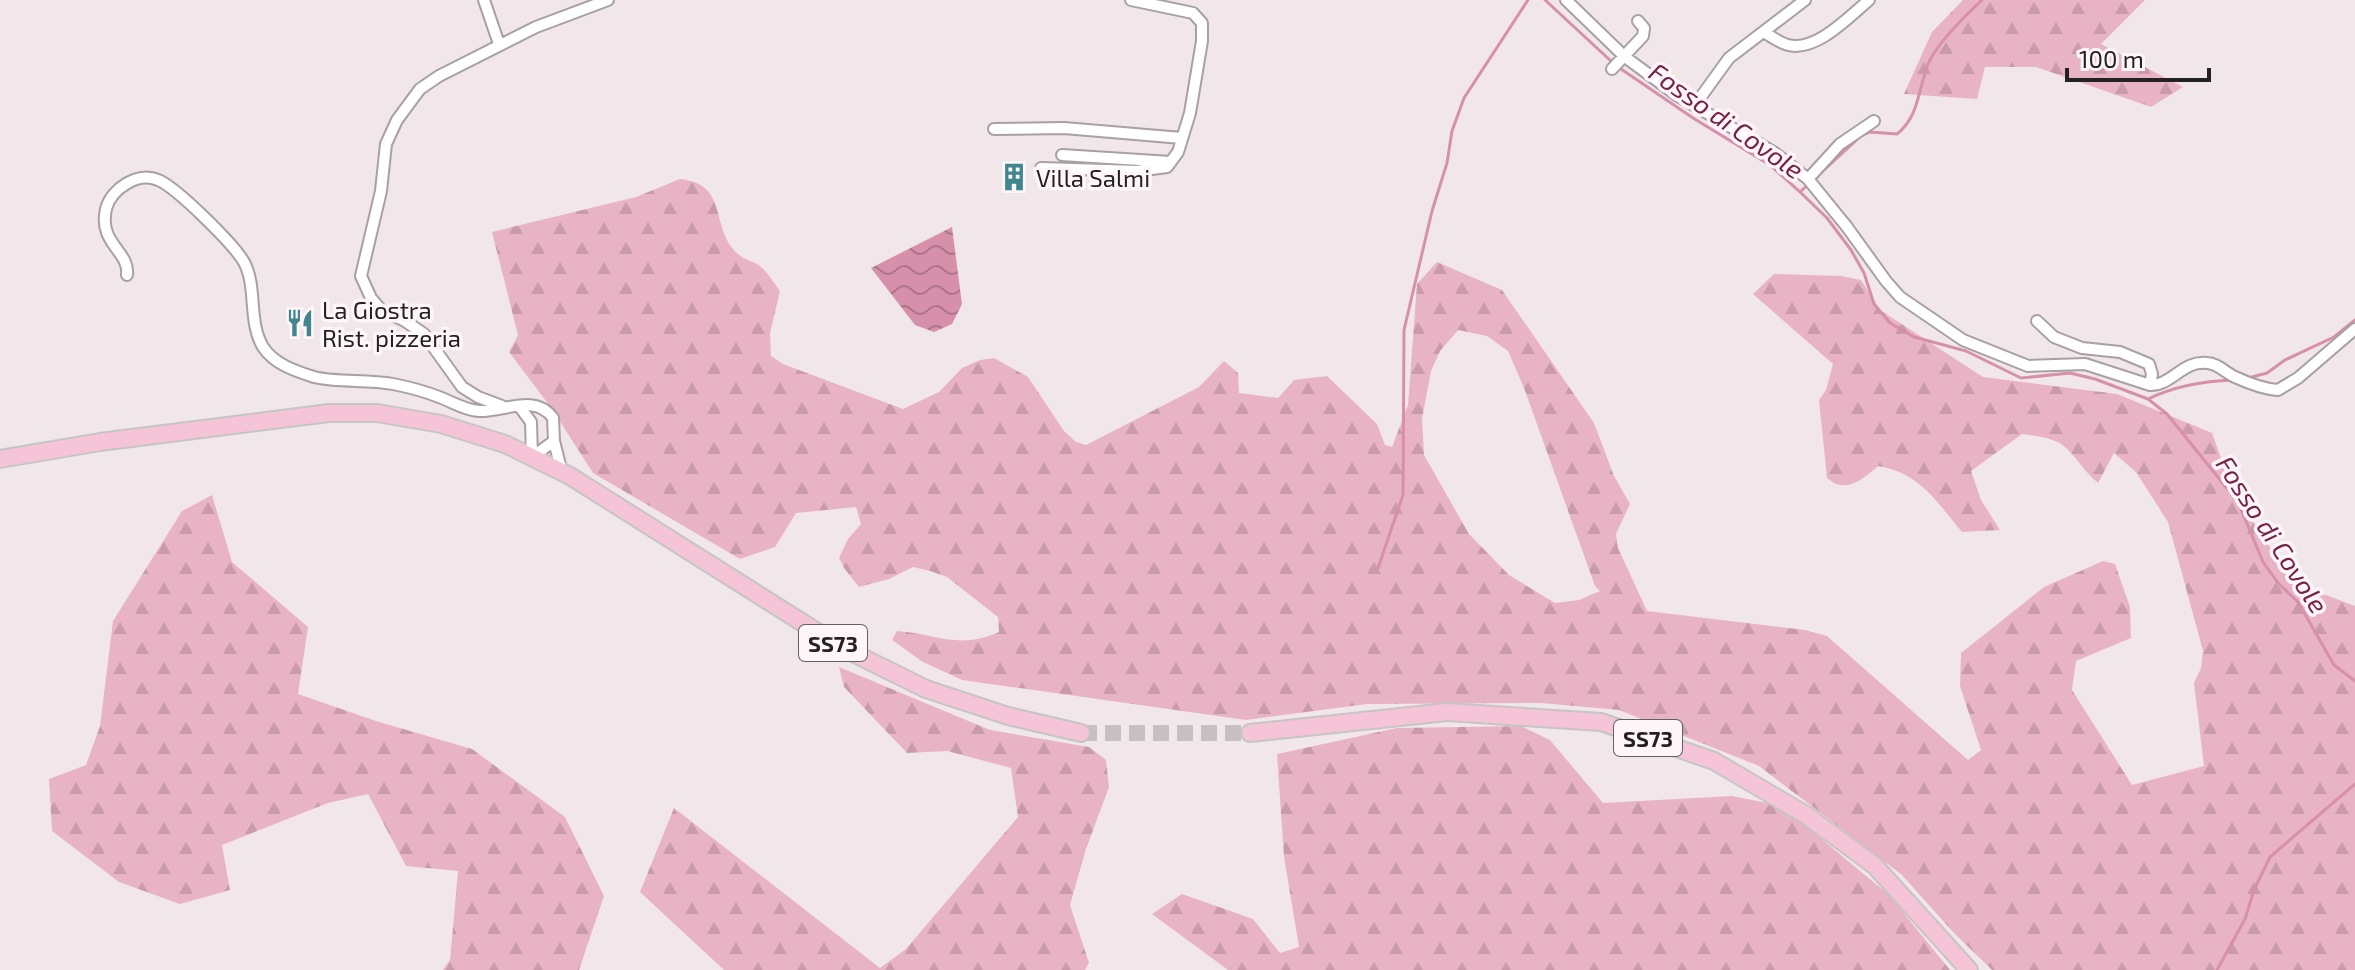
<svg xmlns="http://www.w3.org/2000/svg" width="2355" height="970" viewBox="0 0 2355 970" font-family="'Exo 2',sans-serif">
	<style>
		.forest { fill: url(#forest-firs); fill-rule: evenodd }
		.water { fill: url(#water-waves) }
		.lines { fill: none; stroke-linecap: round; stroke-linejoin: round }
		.stream { stroke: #d690aa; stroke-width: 3 }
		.primary-tunnel { stroke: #c8bfc2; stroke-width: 16; stroke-dasharray: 16 8; stroke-linecap: butt }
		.street-casing { stroke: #a8a0a2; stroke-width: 14 }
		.primary-casing { stroke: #c6c5c6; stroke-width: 20 }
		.street { stroke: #fff; stroke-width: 10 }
		.primary { stroke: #f5c4d6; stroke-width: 16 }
		.labels { text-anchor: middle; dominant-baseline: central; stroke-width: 7; stroke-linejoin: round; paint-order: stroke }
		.shield { fill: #fef5f8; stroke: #656162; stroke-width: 2 }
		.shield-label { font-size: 22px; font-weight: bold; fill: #242122 }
		.poi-label { font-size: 24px; fill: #242122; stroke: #fef5f8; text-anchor: start }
		.water-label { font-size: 26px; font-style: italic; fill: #742248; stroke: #fef5f8 }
	</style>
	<defs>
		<pattern id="forest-firs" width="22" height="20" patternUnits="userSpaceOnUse" patternTransform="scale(2)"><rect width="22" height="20" fill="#e9b3c6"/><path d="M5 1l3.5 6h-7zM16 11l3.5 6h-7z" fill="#c89aaa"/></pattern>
		<pattern id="water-waves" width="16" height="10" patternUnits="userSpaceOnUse" patternTransform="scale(2)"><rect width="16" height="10" fill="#d690aa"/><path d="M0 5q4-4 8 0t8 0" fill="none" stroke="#ad758a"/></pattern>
	</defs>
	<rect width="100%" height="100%" fill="#f1e7ea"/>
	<path class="forest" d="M 1963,0 L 2145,0 L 2101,44 L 2183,87 L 2151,107 L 2036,67 L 1985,67 L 1977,99 L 1904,94 L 1932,32 Z
		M 680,179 C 730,184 709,228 738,254 C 744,260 754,261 760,266 C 768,273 774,283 780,291 L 770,333 L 771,356 L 783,364 L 903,409 L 939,392 L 962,368 L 980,360 L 994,358 L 1028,377 L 1064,431 L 1076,442 L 1086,445 L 1199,387 L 1224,361 L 1238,373 L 1239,393 L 1278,398 L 1294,380 L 1327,376 L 1377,424 L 1385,445 L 1392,447 L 1408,405 L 1417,284 L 1437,262 L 1502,290 L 1594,423 L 1614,476 L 1630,504 L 1616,534 L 1618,548 L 1647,611 L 1805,630 L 1827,636 L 1968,760 L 1981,750 L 1960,686 L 1961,653 L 2044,587 L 2103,561 L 2115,564 L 2130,607 L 2131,638 L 2076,661 L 2072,690 L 2132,785 L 2204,766 L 2194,683 L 2201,668 L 2203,651 L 2168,522 L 2136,472 L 2114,453 L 2098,483 C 2084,472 2075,454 2061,444 C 2050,437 2035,436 2022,434 L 1971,471 L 1981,500 L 2000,530 L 1962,532 C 1936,501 1920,473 1878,466 C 1863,479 1846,495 1827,478 L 1819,400 L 1826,390 L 1833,364 L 1753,294 L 1774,274 L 1841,276 L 1861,280 L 1880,310 L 1983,377 L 2117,394 L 2212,433 L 2233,492 L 2300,592 L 2326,595 L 2355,606 L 2355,970 L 1992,970 L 1953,932 L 1902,875 L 1759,766 L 1619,710 L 1541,703 L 1367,704 L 1246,720 L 962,680 L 923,662 L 892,640 L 897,631 C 938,634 958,650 999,632 L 998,617 L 947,577 L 930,571 L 913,567 L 889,579 L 859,587 L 844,568 L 839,558 L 848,539 L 861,524 L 856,507 L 796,513 L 775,547 L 740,559 L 593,473 L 552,409 L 509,352 L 518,335 L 492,232 L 636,197 ZM 1458,330 L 1487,336 L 1508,351 L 1524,388 L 1595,586 L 1600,591 L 1579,600 L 1555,603 L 1509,575 L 1469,534 L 1424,455 L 1422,419 L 1431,371 L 1440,351 Z
		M 212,495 L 232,562 L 308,627 L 298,694 L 376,721 L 472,749 L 565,817 L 604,896 L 579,970 L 443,970 L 450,960 L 458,871 L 406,866 L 368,794 L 328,803 L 222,845 L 230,890 L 180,904 L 119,882 L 52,831 L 49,779 L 86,765 L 100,726 L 113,621 L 182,511 Z
		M 839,667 L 990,730 L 1089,747 L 1106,760 L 1109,787 L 1086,849 L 1070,905 L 1089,963 L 1085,970 L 724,970 L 640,892 L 674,808 L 880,968 L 906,949 L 1018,817 L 1011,768 L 947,751 L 907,753 L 844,687 Z
		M 1521,726 L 1550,740 L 1603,803 L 1732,796 L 1782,806 L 1889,895 L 1950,970 L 1228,970 L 1152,914 L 1182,894 L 1253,919 L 1280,953 L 1299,947 L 1284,857 L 1277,754 L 1397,728 Z"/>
	<path class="water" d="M 952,227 L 962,304 L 952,324 L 934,332 L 915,325 L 871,268 Z"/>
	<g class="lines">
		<path class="stream" d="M 1545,0 L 1612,62
			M 1618,67 L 1693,118 L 1770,165 L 1800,192 L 1827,218 L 1851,250 L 1864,273 L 1874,304 L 1890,323 L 1914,337 L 1966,351 L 2021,378 L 2070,373 L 2095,379 L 2148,399 L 2167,414 L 2238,502 L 2263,562 L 2278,583 L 2298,602 L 2334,665 L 2355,681
			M 1800,192 L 1861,136 L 1870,132 L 1897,134 C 1920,116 1918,87 1929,62 C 1938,43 1966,15 1982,0
			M 2248,378 L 2267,373 L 2285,360 L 2334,337 L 2355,320
			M 2148,399 C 2175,386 2202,381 2233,380
			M 1378,568 L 1403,495 L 1404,330 L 1432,211 L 1447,163 L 1452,131 L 1464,98 L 1528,0
			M 2217,970 L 2245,919 L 2254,890 L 2270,857 L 2355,784"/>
		<path class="primary-tunnel" d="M 1081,733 L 1250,733"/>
		<defs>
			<path id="street" d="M 484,0 L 499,44
				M 1566,0 L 1625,57 L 1678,96 L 1775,153 L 1808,179 L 1847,227 L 1886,281 L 1900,297 L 1963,340 L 2028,366 L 2085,364 L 2150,385 C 2171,386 2183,360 2207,363 C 2217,363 2226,373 2235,377 C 2248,383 2263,389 2278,390 L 2298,378 L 2355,329
				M 1765,33 C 1772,37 1780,43 1788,45 C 1816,52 1849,17 1869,0
				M 1612,69 L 1643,36 L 1644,28 L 1638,21
				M 1695,105 L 1729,58 L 1805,0
				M 994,129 L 1064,128 L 1182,138
				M 1062,155 L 1171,162
				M 1041,168 L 1137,171 L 1167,167 L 1178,152 L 1190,113 L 1202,41 L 1202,23 L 1193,13 L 1131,0
				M 1808,179 L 1840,144 L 1874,121
				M 127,275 C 130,251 98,244 106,209 C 111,189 138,171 158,180 C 176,187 236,246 245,264 C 257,289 248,322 263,347 C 274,364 295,371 314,377 C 339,383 367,379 393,384 C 408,387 424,391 439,397 C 453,402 464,410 479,411 C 504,412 535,393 553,418 L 554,441 L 562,473
				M 2037,321 L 2054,337 L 2082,348 L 2120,352 L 2149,364 L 2152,374 L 2150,385
				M 502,406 L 478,397 L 462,387 L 424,334 L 405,321 L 381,310 L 371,298 L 361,276 L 381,191 L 386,144 L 397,120 L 420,89 L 439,76 L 536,27 L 608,0
				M 519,406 L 531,422 L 532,457 L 554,441"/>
			<path id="primary" d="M 0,459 L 100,442 L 329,413 L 377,413 L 441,424 L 505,444 L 570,476 L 841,647 L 926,689 L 1008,716 L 1081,733
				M 1250,733 L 1447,712 L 1601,722 L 1714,761 L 1806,815 L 1875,866 L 1969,970"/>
		</defs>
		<use href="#street" class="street-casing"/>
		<use href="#primary" class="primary-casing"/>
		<use href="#street" class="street"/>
		<use href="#primary" class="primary"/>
	</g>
	<defs>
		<symbol id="building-bare" viewBox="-9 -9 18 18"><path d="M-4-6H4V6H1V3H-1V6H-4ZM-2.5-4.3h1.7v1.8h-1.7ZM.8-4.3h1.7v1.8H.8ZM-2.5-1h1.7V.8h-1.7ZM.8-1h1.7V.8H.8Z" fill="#3f868e" stroke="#fef5f8" stroke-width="2.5" paint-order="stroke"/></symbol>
		<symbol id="restaurant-bare" viewBox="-9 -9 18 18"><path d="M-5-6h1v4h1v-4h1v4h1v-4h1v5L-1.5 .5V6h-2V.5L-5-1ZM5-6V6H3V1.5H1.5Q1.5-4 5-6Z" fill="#3f868e" stroke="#fef5f8" stroke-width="2.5" paint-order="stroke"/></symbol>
	</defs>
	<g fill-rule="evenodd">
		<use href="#building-bare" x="994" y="157" width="40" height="40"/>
		<use href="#restaurant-bare" x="280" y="303" width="40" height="40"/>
	</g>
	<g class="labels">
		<g class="shield">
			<rect x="799" y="625" width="68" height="36" rx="6"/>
			<rect x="1614" y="720" width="68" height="36" rx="6"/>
		</g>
		<g class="shield-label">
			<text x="833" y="643">SS73</text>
			<text x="1648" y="738">SS73</text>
		</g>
		<g class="poi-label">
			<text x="1036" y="177">Villa Salmi</text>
			<text x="322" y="309">La Giostra<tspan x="322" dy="28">Rist. pizzeria</tspan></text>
		</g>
		<g class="water-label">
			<text transform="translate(1727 120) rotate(35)">Fosso di Covole</text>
			<text transform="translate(2273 534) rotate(57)">Fosso di Covole</text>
		</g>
	</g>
	<path d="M2067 68v12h142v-12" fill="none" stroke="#242122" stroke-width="4"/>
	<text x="2079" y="68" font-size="24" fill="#242122" stroke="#fef5f8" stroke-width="6" paint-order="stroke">100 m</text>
</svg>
